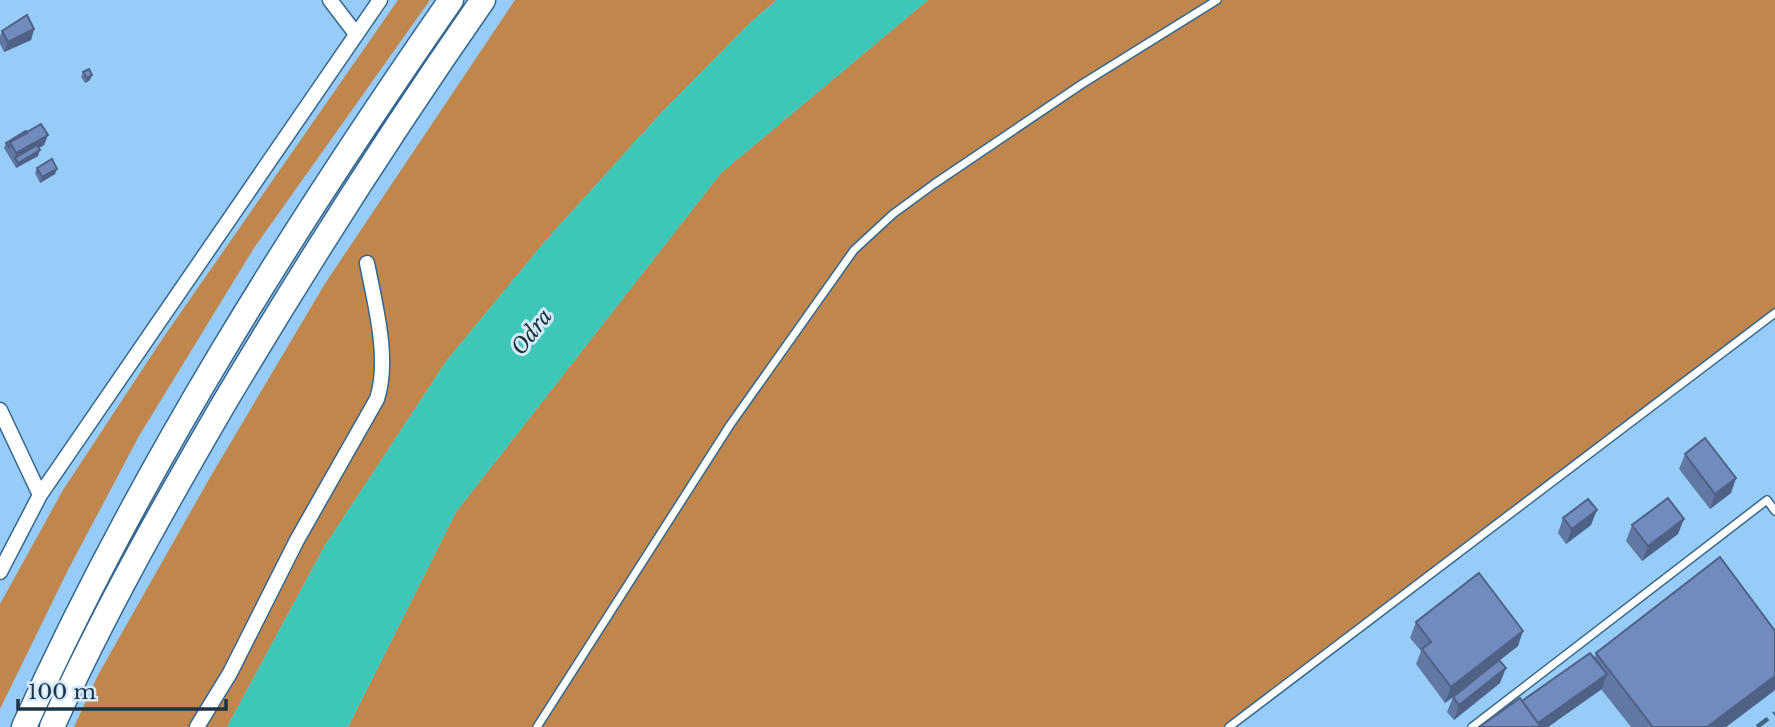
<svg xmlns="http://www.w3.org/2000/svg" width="1775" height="727" viewBox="0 0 1775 727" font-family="'Libre Baskerville',serif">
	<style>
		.green { fill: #c1864c }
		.water { fill: #3ec6b6 }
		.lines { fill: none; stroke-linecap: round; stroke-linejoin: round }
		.lane-casing { stroke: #34678e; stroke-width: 10 }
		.street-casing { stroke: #34678e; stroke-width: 17 }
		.highway-casing { stroke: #34678e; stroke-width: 27 }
		.lane { stroke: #fff; stroke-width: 7 }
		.street { stroke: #fff; stroke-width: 14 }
		.highway { stroke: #fff; stroke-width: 24 }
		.rail { stroke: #466680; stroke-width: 4.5; stroke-dasharray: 14 7; stroke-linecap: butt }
		.wall { fill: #6178a3 }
		.shaded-wall { fill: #4f6185 }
		.building { fill: #718bbe; stroke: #4f6185; stroke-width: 2 }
		.labels { text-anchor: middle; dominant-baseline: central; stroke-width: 6; stroke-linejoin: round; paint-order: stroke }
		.water-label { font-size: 21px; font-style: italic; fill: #16322e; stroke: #d4e9fb }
	</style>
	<rect width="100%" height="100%" fill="#97ccf8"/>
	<path class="green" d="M 398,0 L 430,0 L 254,248 L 139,436 L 68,570 L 0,709 L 0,604 L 63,490 L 163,338 Z
		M 515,0 L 776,0 L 750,23 L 661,113 L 546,240 L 447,360 L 324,547 L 227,727 L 74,727 L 98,675 L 212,474 L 326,282 Z
		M 928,0 L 1775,0 L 1775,313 L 1229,727 L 348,727 L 456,512 L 721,173 Z"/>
	<path class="water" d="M 776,0 L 928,0 L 721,173 L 456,512 L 348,727 L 227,727 L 324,547 L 447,360 L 546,240 L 661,113 L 750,23 Z"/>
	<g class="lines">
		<defs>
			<path id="lane" d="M 537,727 L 730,425 L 854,250 L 893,214 L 934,184 L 1082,84 L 1217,0
				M 1229,727 L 1775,313
				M 1472,727 L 1767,500 L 1775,511"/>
			<path id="street" d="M 330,0 L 356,34
				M 0,410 L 40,495
				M 0,572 L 40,495 L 380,0
				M 197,727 L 230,673 L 297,540 L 377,399 C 390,359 375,304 367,263"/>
			<path id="highway" d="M 24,727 C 139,472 292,229 451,0
				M 52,727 C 102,616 162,510 223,405 C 305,267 391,132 483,0"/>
		</defs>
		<use href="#lane" class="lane-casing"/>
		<use href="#street" class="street-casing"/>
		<use href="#highway" class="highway-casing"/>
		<use href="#lane" class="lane"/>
		<use href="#street" class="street"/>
		<use href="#highway" class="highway"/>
		<path class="rail" d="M 1757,727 L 1775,713"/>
	</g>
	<path class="wall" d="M 34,29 L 31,40 L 4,52 L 0,44 L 0,36 L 2,31 Z
		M 83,72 L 90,80 L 85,83 L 81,77 Z
		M 27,133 L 48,135 L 44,145 L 39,148 L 38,156 L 16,168 L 4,148 L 6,143 Z
		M 37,168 L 55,174 L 40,183 L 35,173 Z
		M 1685,454 L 1736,478 L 1731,493 L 1710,509 L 1679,469 Z
		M 1563,518 L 1591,525 L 1566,544 L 1558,533 Z
		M 1632,525 L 1678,534 L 1642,561 L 1626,541 Z
		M 1416,622 L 1518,646 L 1500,660 L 1500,683 L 1454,720 L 1447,712 L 1453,697 L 1445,703 L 1416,664 L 1421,651 L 1410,638 Z
		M 1775,631 L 1775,690 L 1726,727 L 1631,727 L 1601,689 L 1548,727 L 1479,727 L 1594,658 L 1596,653 Z"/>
	<path class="shaded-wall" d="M 34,29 L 31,40 L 4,52 L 8,42 Z
		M 92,75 L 90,80 L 85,83 L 87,78 Z
		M 48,135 L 44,145 L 16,161 L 15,158 L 16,153 Z
		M 40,150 L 38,156 L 16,168 L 18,163 Z
		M 57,169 L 55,174 L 40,183 L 42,177 Z
		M 1736,478 L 1731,493 L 1710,509 L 1715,494 Z
		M 1597,510 L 1591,525 L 1566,544 L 1572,529 Z
		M 1684,519 L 1678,534 L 1642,561 L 1648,546 Z
		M 1523,631 L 1518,646 L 1445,703 L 1451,687 Z
		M 1506,668 L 1500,683 L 1454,720 L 1459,705 Z
		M 1607,674 L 1602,689 L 1548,727 L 1534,727 L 1535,725 Z
		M 1775,676 L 1775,690 L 1726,727 L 1707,727 Z"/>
	<path class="building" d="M 27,15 L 34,29 L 8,42 L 2,31 Z
		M 89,69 L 92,75 L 87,78 L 83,72 Z
		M 41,124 L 48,135 L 16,153 L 10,142 Z
		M 26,131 L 27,133 L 10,142 L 9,147 L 6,143 Z
		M 37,145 L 40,150 L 18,163 L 15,158 Z
		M 52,159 L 57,169 L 42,177 L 37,168 Z
		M 1705,438 L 1736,478 L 1715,494 L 1685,454 Z
		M 1668,498 L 1684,519 L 1648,546 L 1632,525 Z
		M 1588,499 L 1597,510 L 1572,529 L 1563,518 Z
		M 1720,557 L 1775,631 L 1775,676 L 1707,727 L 1653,727 L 1596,653 Z
		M 1479,573 L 1523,631 L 1451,687 L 1422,649 L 1431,642 L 1416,622 Z
		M 1590,653 L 1607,674 L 1538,723 L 1522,701 Z
		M 1499,660 L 1506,668 L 1459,705 L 1453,697 Z
		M 1520,698 L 1541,727 L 1479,727 Z"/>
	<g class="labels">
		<g class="water-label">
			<text transform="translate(532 332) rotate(-52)">Odra</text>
		</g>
	</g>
	<path d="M18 699v10h208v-10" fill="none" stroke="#1e3445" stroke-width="3.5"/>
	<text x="28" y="699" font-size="21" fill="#1e3445" stroke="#d4e9fb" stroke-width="5" paint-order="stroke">100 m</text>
</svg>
